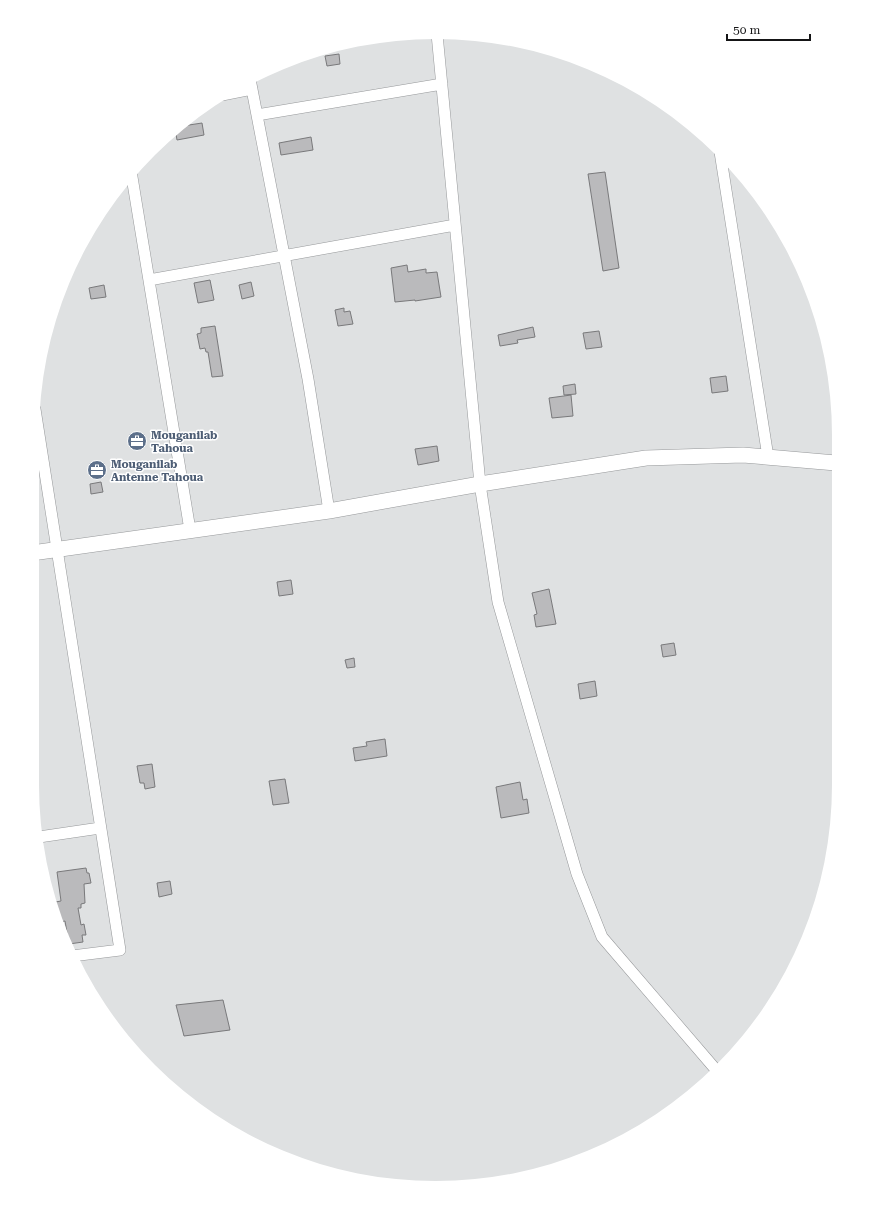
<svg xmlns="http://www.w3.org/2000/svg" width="871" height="1220" viewBox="0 0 871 1220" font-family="'Roboto Serif',serif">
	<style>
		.building { fill: #bababc; stroke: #79797b }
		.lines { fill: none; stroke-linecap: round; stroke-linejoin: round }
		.street-casing { stroke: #96989a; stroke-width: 12 }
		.secondary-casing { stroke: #96989a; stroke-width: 16 }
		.street { stroke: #fff; stroke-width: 11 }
		.secondary { stroke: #fff; stroke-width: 15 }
		.labels { text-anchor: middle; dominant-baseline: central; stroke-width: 3; stroke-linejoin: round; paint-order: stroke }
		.service-label { font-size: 11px; font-weight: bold; fill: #4e5e75; stroke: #fff; text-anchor: start }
	</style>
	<rect width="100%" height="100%" fill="#dfe1e2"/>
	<path class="building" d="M 339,54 L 340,64 L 327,66 L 325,56 Z
		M 202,123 L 204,135 L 177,140 L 175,128 L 176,127 Z
		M 311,137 L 313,150 L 281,155 L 279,143 Z
		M 605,172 L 619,268 L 603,271 L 588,174 Z
		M 407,265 L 408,272 L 426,269 L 426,273 L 437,272 L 441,297 L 415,301 L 415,300 L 395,302 L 391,268 Z
		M 210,280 L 214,300 L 198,303 L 194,283 Z
		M 251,282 L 254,296 L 242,299 L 239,285 Z
		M 104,285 L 106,297 L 91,299 L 89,288 Z
		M 344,308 L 344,312 L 350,311 L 353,324 L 338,326 L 335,310 Z
		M 215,326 L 223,376 L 212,377 L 208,352 L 206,352 L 205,348 L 200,349 L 197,334 L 201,333 L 201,328 Z
		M 533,327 L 535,337 L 517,340 L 518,343 L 500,346 L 498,335 Z
		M 599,331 L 602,347 L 586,349 L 583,333 Z
		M 726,376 L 728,391 L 712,393 L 710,378 Z
		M 575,384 L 576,394 L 564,395 L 563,386 Z
		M 571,395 L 573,416 L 552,418 L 549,398 Z
		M 437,446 L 439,461 L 418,465 L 415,449 Z
		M 101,482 L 103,492 L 91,494 L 90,484 Z
		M 291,580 L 293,594 L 279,596 L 277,582 Z
		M 549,589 L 556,624 L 536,627 L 534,615 L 537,614 L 532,593 Z
		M 674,643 L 676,655 L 663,657 L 661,645 Z
		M 354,658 L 355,667 L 347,668 L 345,660 Z
		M 595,681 L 597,696 L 580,699 L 578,684 Z
		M 385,739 L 387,756 L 355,761 L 353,748 L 367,746 L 366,742 Z
		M 152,764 L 155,787 L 145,789 L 144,783 L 140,783 L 137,766 Z
		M 285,779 L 289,803 L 273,805 L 269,781 Z
		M 520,782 L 523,800 L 527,799 L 529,813 L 501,818 L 496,787 Z
		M 86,868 L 87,873 L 89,873 L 91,883 L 84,884 L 85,903 L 81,904 L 81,908 L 78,908 L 81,925 L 84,924 L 86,935 L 82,935 L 83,942 L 69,944 L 65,921 L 57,923 L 50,903 L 61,901 L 57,872 Z
		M 170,881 L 172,894 L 159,897 L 157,883 Z
		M 223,1000 L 230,1030 L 184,1036 L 176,1005 Z"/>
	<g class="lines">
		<defs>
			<path id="street" d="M 437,34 L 480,484 L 498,602 L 577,874 L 602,937 L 717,1071
				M 250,79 L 308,379 L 329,511
				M 222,95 L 252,89
				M 257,115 L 442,84
				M 720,152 L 768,457
				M 131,171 L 190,530
				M 149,280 L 455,225
				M 35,409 L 120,950 L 72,956
				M 39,837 L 100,828"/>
			<path id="secondary" d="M 32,553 L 329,511 L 480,484 L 646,458 L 743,455 L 836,463"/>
		</defs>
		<use href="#street" class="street-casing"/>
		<use href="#secondary" class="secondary-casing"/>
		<use href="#street" class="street"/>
		<use href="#secondary" class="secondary"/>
	</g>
	<defs>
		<symbol id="office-disc" viewBox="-11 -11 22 22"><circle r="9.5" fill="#5c6f8a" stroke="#fff"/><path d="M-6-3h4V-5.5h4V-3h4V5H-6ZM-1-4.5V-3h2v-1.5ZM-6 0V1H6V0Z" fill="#fff"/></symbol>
	</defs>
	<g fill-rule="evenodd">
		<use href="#office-disc" x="126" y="430" width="22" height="22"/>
		<use href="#office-disc" x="86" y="459" width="22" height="22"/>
	</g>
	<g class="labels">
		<g class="service-label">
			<text x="151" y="435">Mouganilab<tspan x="151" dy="13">Tahoua</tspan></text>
			<text x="111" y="464">Mouganilab<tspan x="111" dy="13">Antenne Tahoua</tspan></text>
		</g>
	</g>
	<path d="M0 0H871V1220H0ZM435 39H436A396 396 0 0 1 832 435V785A396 396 0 0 1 436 1181H435A396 396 0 0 1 39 785V435A396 396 0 0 1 435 39Z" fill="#fff" fill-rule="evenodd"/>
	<path d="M727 34v6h83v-6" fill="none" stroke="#151516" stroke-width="2"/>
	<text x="733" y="34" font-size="12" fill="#151516" stroke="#ffffff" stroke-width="3" paint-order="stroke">50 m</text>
</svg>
